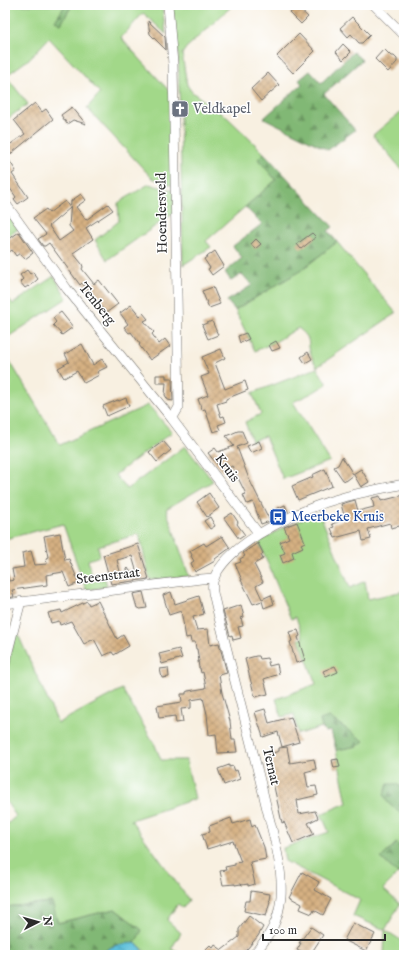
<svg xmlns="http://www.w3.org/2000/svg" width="409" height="960" viewBox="0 0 409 960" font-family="'IM FELL English',serif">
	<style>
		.green { fill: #a2d889; stroke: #66825a }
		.forest { fill: url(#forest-firs); stroke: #567250 }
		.water { fill: url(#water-ripples); stroke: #447683 }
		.building { fill: url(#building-cross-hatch); fill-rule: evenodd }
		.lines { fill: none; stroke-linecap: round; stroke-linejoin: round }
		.minor-casing { stroke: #73706b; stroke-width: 10 }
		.minor { stroke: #fff; stroke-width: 9 }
		.labels { text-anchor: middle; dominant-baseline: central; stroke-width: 3; stroke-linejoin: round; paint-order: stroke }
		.worship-label { font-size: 14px; fill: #5b616d; stroke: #fff; text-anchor: start }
		.street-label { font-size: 14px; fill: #2b2b2b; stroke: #fff }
		.transit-label { font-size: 14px; fill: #164399; stroke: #fff; text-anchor: start }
	</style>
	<defs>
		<pattern id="forest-firs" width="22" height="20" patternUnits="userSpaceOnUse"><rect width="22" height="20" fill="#81b875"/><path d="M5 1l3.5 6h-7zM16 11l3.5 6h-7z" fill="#6a9660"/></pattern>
		<pattern id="water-ripples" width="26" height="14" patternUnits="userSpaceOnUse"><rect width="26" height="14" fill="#5dc0db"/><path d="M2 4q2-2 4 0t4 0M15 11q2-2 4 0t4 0" fill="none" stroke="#4d9cb2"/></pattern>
		<pattern id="building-cross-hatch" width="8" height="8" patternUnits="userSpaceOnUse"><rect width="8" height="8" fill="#d5b082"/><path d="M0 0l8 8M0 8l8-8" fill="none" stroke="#ad8f6b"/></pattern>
	</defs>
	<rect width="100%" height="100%" fill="#fff"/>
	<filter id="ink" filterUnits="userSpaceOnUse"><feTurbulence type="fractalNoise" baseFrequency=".025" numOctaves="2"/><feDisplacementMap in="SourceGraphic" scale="8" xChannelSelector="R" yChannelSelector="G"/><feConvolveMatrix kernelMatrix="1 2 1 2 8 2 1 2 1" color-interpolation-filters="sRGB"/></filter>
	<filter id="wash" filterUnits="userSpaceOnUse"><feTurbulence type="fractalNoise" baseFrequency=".012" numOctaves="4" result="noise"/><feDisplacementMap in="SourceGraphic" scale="16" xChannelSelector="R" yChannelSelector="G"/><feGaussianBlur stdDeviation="0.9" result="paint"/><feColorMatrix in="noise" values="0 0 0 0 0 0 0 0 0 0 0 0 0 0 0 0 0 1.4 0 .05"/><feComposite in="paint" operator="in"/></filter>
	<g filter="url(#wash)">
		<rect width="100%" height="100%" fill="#f8f0e1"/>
		<path class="green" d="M 5,5 L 65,5 L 56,21 L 61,24 L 72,5 L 162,5 L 166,34 L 143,13 L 121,38 L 172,94 L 173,186 L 152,178 L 87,108 L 100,93 L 49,38 L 29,59 L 6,76 L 28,104 L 7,119 L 5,116 Z
			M 172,5 L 233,5 L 186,48 L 182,54 L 187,85 L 192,92 L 228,118 L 264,153 L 258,159 L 276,180 L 206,241 L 211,247 L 183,265 L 180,117 L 178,54 Z
			M 404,109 L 404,168 L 402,170 L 373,135 Z
			M 149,184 L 174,191 L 174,213 L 107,260 L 95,240 L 119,221 L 118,203 Z
			M 5,211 L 18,229 L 5,239 Z
			M 337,242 L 396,313 L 317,367 C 315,363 312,359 311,355 C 306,341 313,339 298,328 L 275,342 L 255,351 L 235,310 L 300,271 Z
			M 54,276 L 67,298 L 5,339 L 5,294 L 13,304 Z
			M 5,353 L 60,445 L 148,405 L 172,432 L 115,475 L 127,489 L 185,446 L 213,481 L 166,509 L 189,576 L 150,580 L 139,534 L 98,546 L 100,556 L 88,560 L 93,581 L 105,578 L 107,587 L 86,590 L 63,524 L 5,539 Z
			M 317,368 L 327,384 L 312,393 L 293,402 L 330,461 L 283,479 L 265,436 L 252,441 L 245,422 L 261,414 L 252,393 Z
			M 319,512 L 350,588 L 365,581 L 368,599 L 404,591 L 404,790 L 397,784 L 388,803 L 404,816 L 404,850 L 396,843 L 381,858 L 398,874 L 383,889 L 400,904 L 385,930 L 404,942 L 404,955 L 384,955 L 385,930 L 353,916 L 360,900 L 285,861 L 283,848 L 329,832 L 321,814 L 347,803 L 336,750 L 358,746 L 320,720 L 322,727 L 298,734 L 294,714 L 282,717 L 276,699 L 316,684 L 299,639 L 303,638 L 296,617 L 291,619 L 259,542 L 284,527 Z
			M 16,630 L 58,723 L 122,689 L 155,745 L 161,760 L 186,760 L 195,799 L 131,820 L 189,900 L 183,908 L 178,904 L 167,920 L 181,933 L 171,949 L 178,951 L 176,955 L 147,955 L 142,948 L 135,943 L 142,930 L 115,909 L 57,923 L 51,902 L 5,907 L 5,826 L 16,816 L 5,800 L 5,680 Z"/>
		<path class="forest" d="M 65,5 L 72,5 L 61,24 L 55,21 Z
			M 353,52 L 362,60 L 324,94 L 355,130 L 328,150 L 264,118 L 302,84 L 299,80 L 310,71 L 321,83 Z
			M 264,153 L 333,227 L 328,231 L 337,242 L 300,271 L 235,310 L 227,301 L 252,285 L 242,274 L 231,281 L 225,272 L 242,258 L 233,246 L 262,224 L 245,207 L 276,180 L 258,159 Z
			M 329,717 L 364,741 L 358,746 L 336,750 L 331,731 L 325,732 L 322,727 L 320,720 Z
			M 388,784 L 397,784 L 404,790 L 404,816 L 388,803 L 384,794 Z
			M 397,843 L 404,850 L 404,868 L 398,874 L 381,858 Z
			M 52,902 L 58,923 L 115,909 L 142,930 L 135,943 C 123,944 109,944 102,955 L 5,955 L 5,907 Z"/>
		<path class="water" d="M 135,943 L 142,948 L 142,955 L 102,955 C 109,944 123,944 135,943 Z"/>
		<g id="blocks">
			<path class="building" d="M 285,5 L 295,5 L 308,17 L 301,24 L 290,13 L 292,11 Z
				M 352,17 L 370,35 L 362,43 L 359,43 L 351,34 L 348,37 L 340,28 Z
				M 148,21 L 165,37 L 166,50 L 150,34 Z
				M 299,34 L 315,51 L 293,73 L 277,56 Z
				M 343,44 L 351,52 L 343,60 L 336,52 Z
				M 384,49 L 391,56 L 394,56 L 397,59 L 397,62 L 388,72 L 375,59 Z
				M 268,73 L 279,85 L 261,101 L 251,89 Z
				M 35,103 L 42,112 L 46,109 L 53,119 L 7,157 L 16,171 L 12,174 L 28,197 L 18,204 L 14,199 L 16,197 L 5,181 L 5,148 L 25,134 L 14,120 Z
				M 72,107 L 86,124 L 73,120 L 67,124 L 61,115 Z
				M 81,194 L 86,200 L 76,207 L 86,220 L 108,204 L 113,210 L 86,228 L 93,239 L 73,253 L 82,264 L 83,267 L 82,269 L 94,284 L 99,280 L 118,304 L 106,313 L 82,283 L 80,285 L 49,243 L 45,246 L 43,246 L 38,239 L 46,234 L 33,218 L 46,209 L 49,213 L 65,201 L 70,208 L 49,226 L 59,241 L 73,231 L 69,226 L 71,201 Z
				M 19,232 L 33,253 L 25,259 L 20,253 L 16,256 L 12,250 L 5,255 L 5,242 Z
				M 312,233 L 316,237 L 301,249 L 297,244 Z
				M 256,239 L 261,244 L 255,249 L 251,244 Z
				M 215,251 L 224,266 L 212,275 L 208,269 L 210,268 L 204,259 Z
				M 27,270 L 30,274 L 33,272 L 38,279 L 29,287 L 28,286 L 25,288 L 20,282 L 23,279 L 20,275 Z
				M 213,287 L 220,304 L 209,308 L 202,291 Z
				M 131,305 L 140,316 L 143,313 L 148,319 L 144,321 L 154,332 L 152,334 L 159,344 L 165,339 L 170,346 L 150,360 L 139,345 L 140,344 L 131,332 L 129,333 L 124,327 L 128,324 L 120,313 Z
				M 61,312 L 73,327 L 62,335 L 53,325 L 56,322 L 53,318 Z
				M 212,321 L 218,335 L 208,339 L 202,325 Z
				M 246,333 L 249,339 L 240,343 L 238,336 Z
				M 276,341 L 280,348 L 272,351 L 269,345 Z
				M 82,344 L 93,365 L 102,359 L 107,367 L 97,372 L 99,375 L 84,383 L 77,371 L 64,378 L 58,368 L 69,362 L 65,354 Z
				M 221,349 L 225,358 L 215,363 L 225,389 L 245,381 L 248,390 L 228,398 L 226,399 L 226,401 L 217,404 L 221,417 L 224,416 L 226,422 L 218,425 L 220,430 L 213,432 L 205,409 L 202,410 L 198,399 L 208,395 L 201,377 L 209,374 L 202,357 Z
				M 308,352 L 312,359 L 305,363 L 301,357 Z
				M 156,375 L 166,375 L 166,378 L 172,378 L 173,401 L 168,400 L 165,395 L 166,383 L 156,383 Z
				M 126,398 L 129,406 L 107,416 L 103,406 L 118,400 L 119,401 Z
				M 238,431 L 242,431 L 247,443 L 237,447 L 249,479 L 270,521 L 261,524 L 253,502 L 247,504 L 243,495 L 246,494 L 232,466 L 222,471 L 208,453 L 215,448 L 218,452 L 234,446 L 226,436 Z
				M 163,441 L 171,450 L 157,462 L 149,452 Z
				M 259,441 L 262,448 L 251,453 L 247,446 Z
				M 342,457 L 353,474 L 361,469 L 369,482 L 361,487 L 354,475 L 346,481 L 343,480 L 334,467 L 338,465 Z
				M 325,469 L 332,486 L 298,500 L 292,486 L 313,477 L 312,475 Z
				M 209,493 L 219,508 L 207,517 L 197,502 Z
				M 404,495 L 404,525 L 391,528 L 390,523 L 368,529 L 371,539 L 363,541 L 361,531 L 335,538 L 331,528 L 334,527 L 332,524 L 345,519 L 341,504 L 355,500 L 358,511 L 374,507 L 372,498 L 380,496 L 381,501 Z
				M 285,505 L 288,512 L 280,516 L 276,509 Z
				M 232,513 L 238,522 L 237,524 L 245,535 L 239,539 L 224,518 Z
				M 210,517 L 215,526 L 210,529 L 204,521 Z
				M 297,522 L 305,542 L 301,544 L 303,547 L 292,552 L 294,558 L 283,563 L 280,555 L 285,553 L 280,542 L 289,538 L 284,527 Z
				M 60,533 L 65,560 L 69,559 L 79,583 L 69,587 L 63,572 L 46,575 L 47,585 L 12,590 L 14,597 L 5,598 L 5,573 L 7,572 L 9,581 L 14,580 L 12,569 L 24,567 L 22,553 L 31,551 L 35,565 L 47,564 L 46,558 L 48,557 L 44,536 Z
				M 222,536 L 230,548 L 215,559 L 215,561 L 195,572 L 191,563 L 194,561 L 191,556 L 192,555 L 190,551 L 204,543 L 206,546 Z
				M 258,543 L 263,553 L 261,555 L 263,559 L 254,564 L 263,582 L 256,586 L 262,599 L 271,595 L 274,604 L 264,608 L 262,601 L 253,604 L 241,580 L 242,580 L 235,564 L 241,562 L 240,559 L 245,556 L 243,553 Z
				M 138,544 L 149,579 L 111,584 L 103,555 ZM 132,556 L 137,573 L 132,574 L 128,568 L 127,569 L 128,575 L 121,575 L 117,560 Z
				M 143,592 L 147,608 L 140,609 L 139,608 L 137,608 L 133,594 Z
				M 171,592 L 175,604 L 199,596 L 204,614 L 193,617 L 197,630 L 208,629 L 210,645 L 219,643 L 227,673 L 219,675 L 222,693 L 230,721 L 232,740 L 235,740 L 237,752 L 218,753 L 216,734 L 209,735 L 207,714 L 203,698 L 191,700 L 191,708 L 181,709 L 183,722 L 176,723 L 175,716 L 159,718 L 157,706 L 182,702 L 181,694 L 186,694 L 186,692 L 188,691 L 206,688 L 203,672 L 201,673 L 200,668 L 199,668 L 198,661 L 199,661 L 197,649 L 196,649 L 195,642 L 191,642 L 190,637 L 186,638 L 181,611 L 169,615 L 163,595 Z
				M 87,601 L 89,605 L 98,601 L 117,639 L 123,635 L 129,646 L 114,655 L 112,652 L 103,656 L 94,639 L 84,644 L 71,621 L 60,625 L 59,621 L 51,623 L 48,613 L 61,610 L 62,613 Z
				M 241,605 L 244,617 L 241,618 L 243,626 L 238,627 L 241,638 L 233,640 L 232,635 L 230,636 L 223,611 Z
				M 298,630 L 300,636 L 298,637 L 305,660 L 296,663 L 290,642 L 292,641 L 289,632 Z
				M 179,649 L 182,658 L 162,664 L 159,654 Z
				M 256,656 L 259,656 L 260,659 L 267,658 L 269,666 L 277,664 L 279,674 L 264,679 L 268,694 L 255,697 L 245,659 Z
				M 335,666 L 338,672 L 326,677 L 323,671 Z
				M 168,668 L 169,677 L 162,678 L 160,669 Z
				M 265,709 L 269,723 L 291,717 L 299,742 L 282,747 L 278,732 L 263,737 L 255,712 Z
				M 287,747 L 290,763 L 314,759 L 316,769 L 305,772 L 308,787 L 316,786 L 318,795 L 297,800 L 299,814 L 315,811 L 318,818 L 308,823 L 314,834 L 293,843 L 284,822 L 282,823 L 267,755 L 279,751 L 279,748 Z
				M 338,759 L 340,767 L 334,768 L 332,760 Z
				M 229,765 L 229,767 L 233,766 L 235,771 L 237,770 L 240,779 L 224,785 L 218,769 Z
				M 231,818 L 233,824 L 250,819 L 252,827 L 255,825 L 264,847 L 266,859 L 250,862 L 255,884 L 248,886 L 248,884 L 242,885 L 241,884 L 235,885 L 235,884 L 223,885 L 220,871 L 226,870 L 225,867 L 235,865 L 235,863 L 241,862 L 233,841 L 207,849 L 202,834 L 210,832 L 209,826 Z
				M 302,872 L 319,882 L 315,890 L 331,899 L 323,915 L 314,910 L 312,914 L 300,909 L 302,904 L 289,897 Z
				M 251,891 L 270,894 L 269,900 L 270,901 L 266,916 L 244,911 L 246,901 L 250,901 Z
				M 249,916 L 263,927 L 258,936 L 242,955 L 210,955 L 205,950 L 210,945 L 213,948 L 215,945 L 222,950 L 239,937 L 239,929 Z
				M 353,923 L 375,934 L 366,951 L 344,940 Z
				M 311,927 L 323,935 L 310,955 L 306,955 L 297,950 L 301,943 L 299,943 Z"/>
		</g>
	</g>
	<g filter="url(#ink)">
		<use href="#blocks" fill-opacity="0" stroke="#73706b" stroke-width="1"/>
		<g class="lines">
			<defs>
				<path id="minor" d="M 168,5 L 173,64 L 179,407 L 172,419
					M 374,5 L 404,35
					M 5,203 L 67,289 L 172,419 L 259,534
					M 5,604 L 201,579 L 214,578
					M 5,663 L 21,601
					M 253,955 C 270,936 279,921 281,896 C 283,864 272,831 265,801 C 249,733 230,665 214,597 C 212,590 212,581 216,574 C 236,538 306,507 344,497 C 364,492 384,488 404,484"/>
			</defs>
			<use href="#minor" class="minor-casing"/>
			<use href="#minor" class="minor"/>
		</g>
	</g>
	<defs>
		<symbol id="church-square" viewBox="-11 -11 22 22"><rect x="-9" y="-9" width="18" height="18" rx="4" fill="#6b7280" stroke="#fff"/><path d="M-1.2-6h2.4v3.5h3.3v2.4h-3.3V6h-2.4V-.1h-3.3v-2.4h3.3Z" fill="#fff"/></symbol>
		<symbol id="bus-square" viewBox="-11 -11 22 22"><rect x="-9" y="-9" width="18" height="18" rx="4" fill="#1a4fb4" stroke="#fff"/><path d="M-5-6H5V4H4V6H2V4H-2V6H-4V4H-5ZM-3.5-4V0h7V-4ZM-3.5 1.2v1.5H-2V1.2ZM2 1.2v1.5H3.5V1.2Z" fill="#fff"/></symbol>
	</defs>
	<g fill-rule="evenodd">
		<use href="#church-square" x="170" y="99" width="20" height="20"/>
		<use href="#bus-square" x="268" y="507" width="20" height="20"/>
	</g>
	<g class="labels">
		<g class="worship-label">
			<text x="193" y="109">Veldkapel</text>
		</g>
		<g class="street-label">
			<text transform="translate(162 213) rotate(-91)">Hoendersveld</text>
			<text transform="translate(97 304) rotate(51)">Tenberg</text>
			<text transform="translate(227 468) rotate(53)">Kruis</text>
			<text transform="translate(108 576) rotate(-7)">Steenstraat</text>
			<text transform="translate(271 766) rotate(77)">Ternat</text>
		</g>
		<g class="transit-label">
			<text x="291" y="517">Meerbeke Kruis</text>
		</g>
	</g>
	<rect width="409" height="960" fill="none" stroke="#fff" stroke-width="20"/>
	<g transform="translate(38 922) rotate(84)" stroke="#ffffff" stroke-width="3" paint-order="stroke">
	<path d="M0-3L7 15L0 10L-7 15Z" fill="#2b2b2b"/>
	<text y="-6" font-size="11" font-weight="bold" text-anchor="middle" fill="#2b2b2b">N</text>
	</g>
	<path d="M263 934v6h122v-6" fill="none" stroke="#2b2b2b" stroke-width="2"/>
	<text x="269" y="934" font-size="12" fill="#2b2b2b" stroke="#ffffff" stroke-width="3" paint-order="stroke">100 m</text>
</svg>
